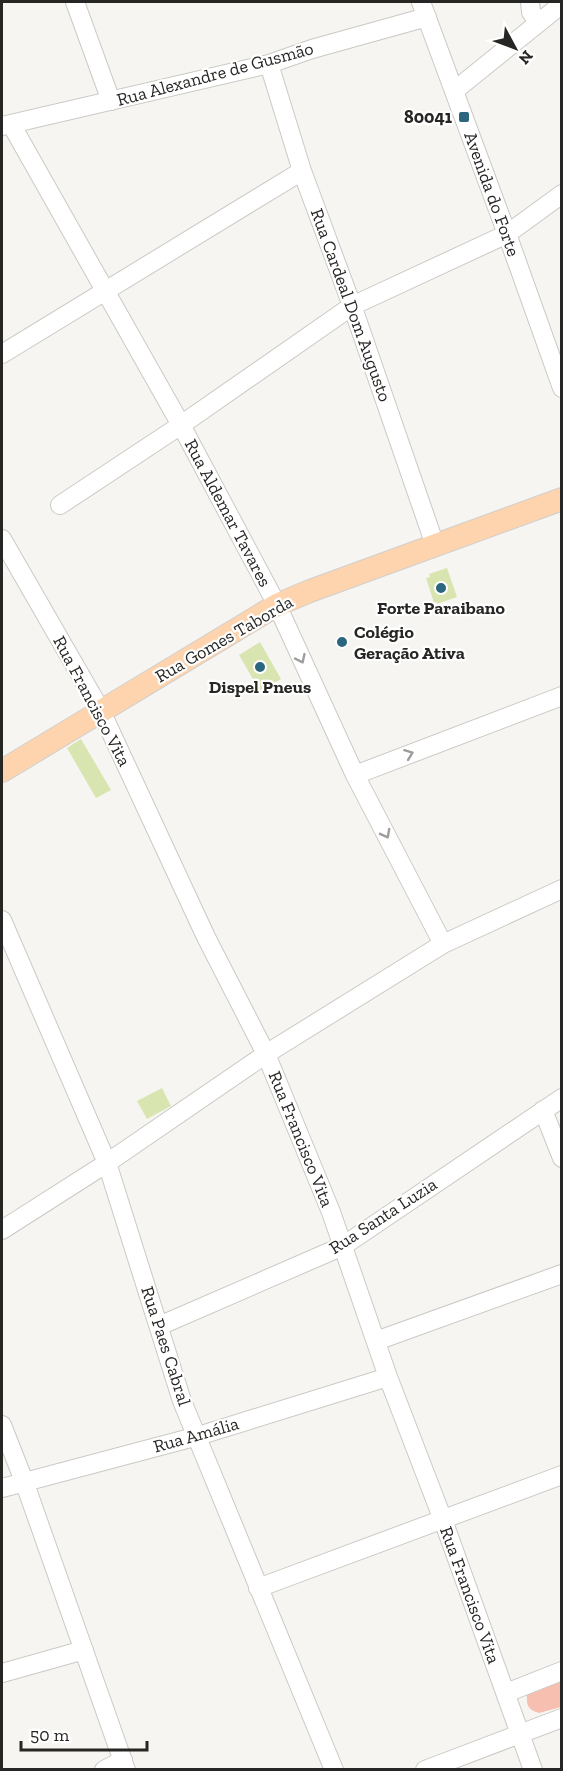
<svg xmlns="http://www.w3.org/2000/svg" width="563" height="1771" viewBox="0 0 563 1771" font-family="'Zilla Slab',serif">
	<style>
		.green { fill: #f7bfb0 }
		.building { fill: #d9e5b0 }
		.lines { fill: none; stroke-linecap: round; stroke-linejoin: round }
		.minor-casing { stroke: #cbc9c5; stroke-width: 20 }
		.major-casing { stroke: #cfcfcf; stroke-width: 24 }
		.minor { stroke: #fff; stroke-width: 18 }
		.major { stroke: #fdd4ae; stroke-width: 22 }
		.oneway { stroke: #9d9d9c }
		.poi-dot { fill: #2b657e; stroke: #fff; stroke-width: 2 }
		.labels { text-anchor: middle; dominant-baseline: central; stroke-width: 4.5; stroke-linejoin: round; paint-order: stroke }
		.street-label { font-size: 18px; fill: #262624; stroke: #fff }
		.poi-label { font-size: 18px; font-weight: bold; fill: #262624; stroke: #fff }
	</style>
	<rect width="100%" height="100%" fill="#f7f5f1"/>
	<path class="green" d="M 561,1676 L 561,1707 L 539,1713 C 528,1710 526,1705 527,1694 Z"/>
	<path class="building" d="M 447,568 L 457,597 L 437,604 L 437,602 L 434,603 L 426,578 L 430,577 L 429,574 Z
		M 260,642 L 281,679 L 260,691 L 239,655 Z
		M 81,739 L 111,790 L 96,798 L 67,748 Z
		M 162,1088 L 171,1106 L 147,1119 L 137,1101 Z"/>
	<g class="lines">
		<defs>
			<path id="minor" d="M 75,2 L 111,101
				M 421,2 L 507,234 L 562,388
				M 530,2 L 531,12 L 538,22
				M 269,64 L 302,171 L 354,311 L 435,545
				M 454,91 L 562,4
				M 11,124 L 181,425 L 277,605 L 355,775 L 443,944
				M 2,126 L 269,64 L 312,49 L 427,17
				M 2,354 L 302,171
				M 60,505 L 181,425 L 352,306 L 507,234 L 562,194
				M 2,539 L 101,711 L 206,937 L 266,1054 L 331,1212 L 388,1377 L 443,1520 L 533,1770
				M 355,775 L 562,696
				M 2,920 L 107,1163 L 182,1401 L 334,1770
				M 543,1110 L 562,1158
				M 2,1230 L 107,1163 L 266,1054 L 443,944 L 562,889
				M 159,1326 L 343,1246 L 562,1098
				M 376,1341 L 562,1274
				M 2,1425 L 24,1481 L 126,1770
				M 2,1488 L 198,1436 L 388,1377
				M 258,1588 L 562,1475
				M 2,1673 L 84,1650
				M 506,1693 L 562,1671
				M 104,1770 L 123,1760
				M 425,1770 L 562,1718"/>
			<path id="major" d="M 2,771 L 277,605 L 310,591 L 562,499"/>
		</defs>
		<use href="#minor" class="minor-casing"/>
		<use href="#major" class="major-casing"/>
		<use href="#minor" class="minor"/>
		<use href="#major" class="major"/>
	</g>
	<defs><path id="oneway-chevron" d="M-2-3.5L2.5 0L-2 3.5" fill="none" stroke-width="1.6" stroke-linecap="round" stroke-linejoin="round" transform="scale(1.5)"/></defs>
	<g class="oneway">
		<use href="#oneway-chevron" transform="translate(301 659) rotate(65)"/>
		<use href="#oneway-chevron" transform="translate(409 754) rotate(-21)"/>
		<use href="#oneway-chevron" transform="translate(386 834) rotate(62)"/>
	</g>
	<g class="poi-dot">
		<rect x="458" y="111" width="12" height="12" rx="3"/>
		<circle cx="441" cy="588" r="6"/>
		<circle cx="342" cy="642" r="6"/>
		<circle cx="260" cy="667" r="6"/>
	</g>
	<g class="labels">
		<g class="street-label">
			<text transform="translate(215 74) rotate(-15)">Rua Alexandre de Gusmão</text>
			<text transform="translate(492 194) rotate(70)">Avenida do Forte</text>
			<text transform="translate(351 305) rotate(70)">Rua Cardeal Dom Augusto</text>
			<text transform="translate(228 513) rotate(62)">Rua Aldemar Tavares</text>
			<text transform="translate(224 639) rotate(-30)">Rua Gomes Taborda</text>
			<text transform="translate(92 701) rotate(62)">Rua Francisco Vita</text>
			<text transform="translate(301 1139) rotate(68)">Rua Francisco Vita</text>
			<text transform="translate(383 1216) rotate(-33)">Rua Santa Luzia</text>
			<text transform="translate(166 1346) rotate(72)">Rua Paes Cabral</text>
			<text transform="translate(196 1435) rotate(-16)">Rua Amália</text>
			<text transform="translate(470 1595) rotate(70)">Rua Francisco Vita</text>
		</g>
		<g class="poi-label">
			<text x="452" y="117" text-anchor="end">80041</text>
			<text x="441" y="608">Forte Paraibano</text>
			<text x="354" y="632" text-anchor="start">Colégio<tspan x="354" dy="21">Geração Ativa</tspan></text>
			<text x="260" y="687">Dispel Pneus</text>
		</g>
	</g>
	<rect width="563" height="1771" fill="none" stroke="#262624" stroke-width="6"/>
	<g transform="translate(515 48) rotate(131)" stroke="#ffffff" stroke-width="4.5" paint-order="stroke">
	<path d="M0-4.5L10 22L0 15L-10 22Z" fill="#262624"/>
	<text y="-9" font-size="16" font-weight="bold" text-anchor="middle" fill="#262624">N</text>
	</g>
	<path d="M21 1741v9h126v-9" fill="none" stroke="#262624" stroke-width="3"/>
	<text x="30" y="1741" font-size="18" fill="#262624" stroke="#ffffff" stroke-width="4.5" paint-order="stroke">50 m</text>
</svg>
